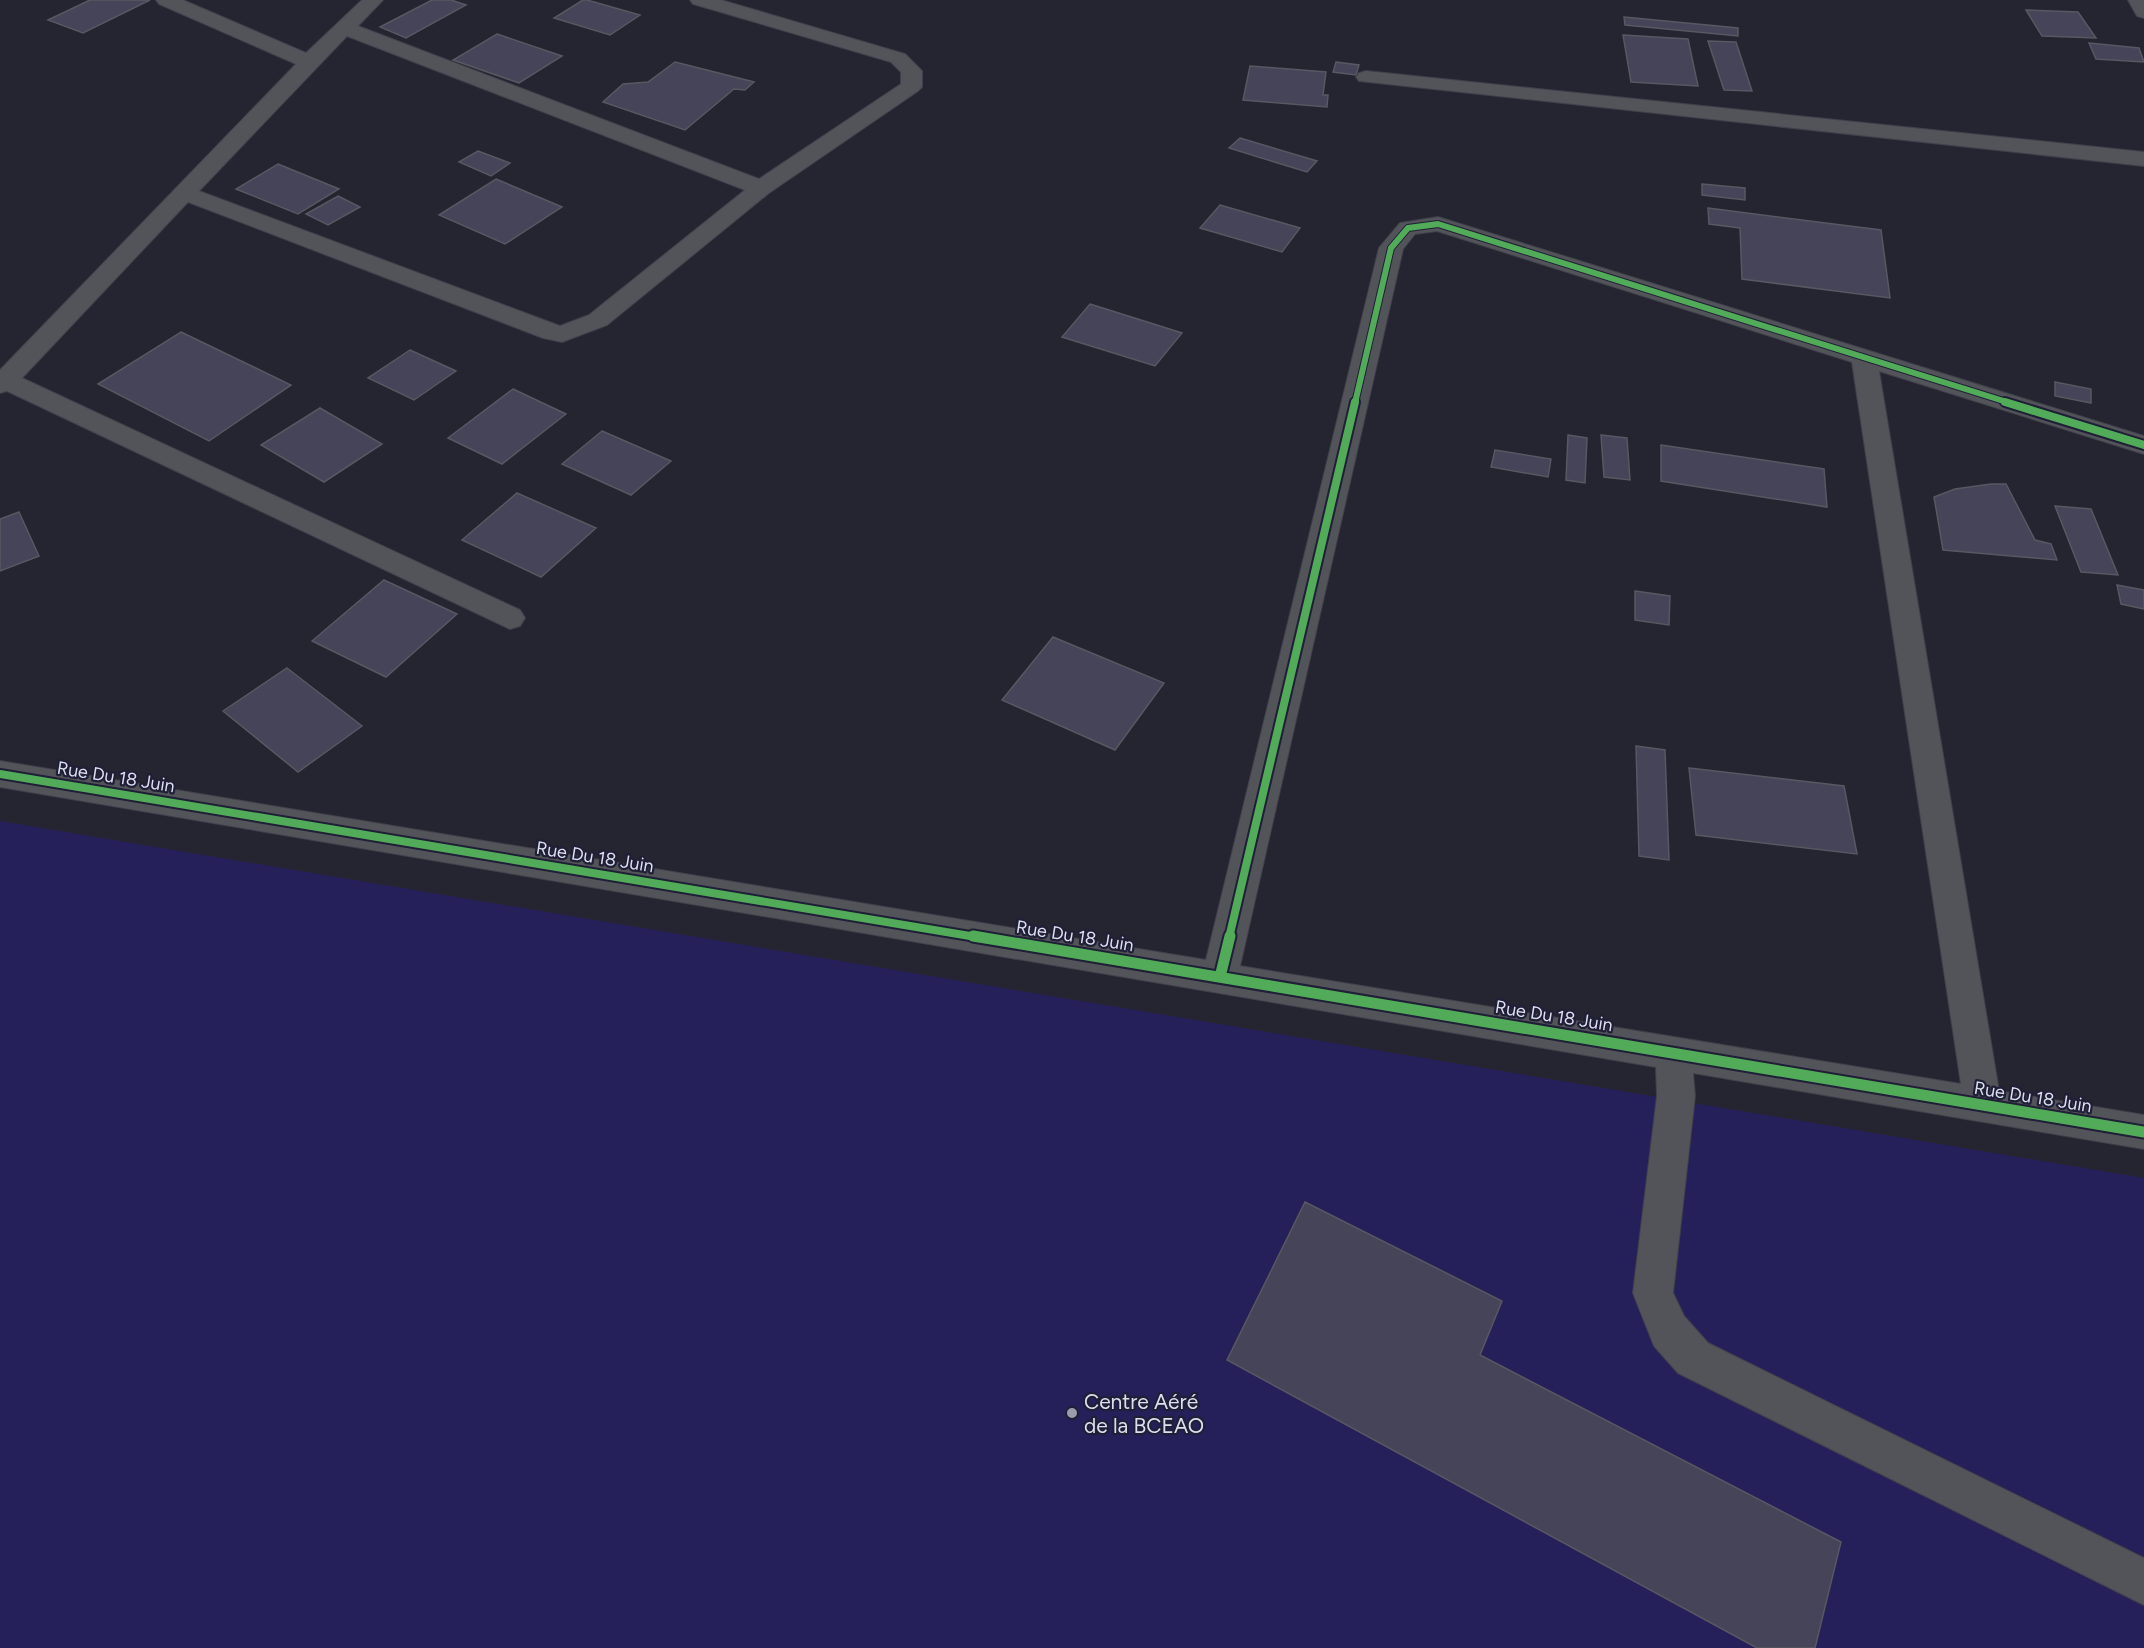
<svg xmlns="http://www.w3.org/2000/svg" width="2144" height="1648" viewBox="0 0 2144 1648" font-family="Figtree,sans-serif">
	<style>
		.green { fill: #26205a }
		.building { fill: #454458; stroke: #575862; stroke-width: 1.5 }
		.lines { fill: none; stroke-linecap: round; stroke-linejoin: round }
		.minor-casing { stroke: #3f404b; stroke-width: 2 }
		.minor { fill: #535459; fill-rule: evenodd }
		.cycleway-far2-casing { stroke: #1f1f37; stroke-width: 8 }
		.cycleway-far1-casing { stroke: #1f1f37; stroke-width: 12 }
		.cycleway-casing { stroke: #1f1f37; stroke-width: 15 }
		.cycleway-far2 { stroke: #51ab58; stroke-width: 6 }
		.cycleway-far1 { stroke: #51ab58; stroke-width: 8 }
		.cycleway { stroke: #51ab58; stroke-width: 11 }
		.poi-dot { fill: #9c9dac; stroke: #1f1f37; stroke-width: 2 }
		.labels { text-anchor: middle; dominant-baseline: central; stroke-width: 4.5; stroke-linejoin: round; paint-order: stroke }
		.street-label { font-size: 18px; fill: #dcdeee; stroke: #1f1f37 }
		.near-poi-label { font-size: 21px; fill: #dcdeee; stroke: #1f1f37; text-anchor: start }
	</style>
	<rect width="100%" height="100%" fill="#252531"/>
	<path class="green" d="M 0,821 L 2144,1178 L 2144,1648 L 0,1648 Z"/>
	<path class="building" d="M 90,0 L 150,0 L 83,33 L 48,20 Z
		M 432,0 L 451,0 L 466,5 L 406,38 L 380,27 Z
		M 583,0 L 587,0 L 640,15 L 610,35 L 554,18 Z
		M 2026,10 L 2078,12 L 2096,38 L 2042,36 Z
		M 1624,17 L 1738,28 L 1738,36 L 1625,25 Z
		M 497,34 L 562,56 L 519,83 L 453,60 Z
		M 1623,35 L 1688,39 L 1698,86 L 1631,82 Z
		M 1708,41 L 1736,42 L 1752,91 L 1724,90 Z
		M 2089,43 L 2139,48 L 2144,62 L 2096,59 Z
		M 675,62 L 754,82 L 745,90 L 734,89 L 685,130 L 603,102 L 623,84 L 648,82 Z
		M 1336,62 L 1359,65 L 1356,75 L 1333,72 Z
		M 1250,66 L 1326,72 L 1323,95 L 1328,95 L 1327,107 L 1243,100 Z
		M 1240,138 L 1317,161 L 1307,172 L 1229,148 Z
		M 478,151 L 510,163 L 491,176 L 459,162 Z
		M 278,164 L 339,189 L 298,214 L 236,189 Z
		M 496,179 L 562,207 L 505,244 L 439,215 Z
		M 1702,184 L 1745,188 L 1745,200 L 1702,195 Z
		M 338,196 L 360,207 L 328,225 L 306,214 Z
		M 1220,205 L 1300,228 L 1282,252 L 1200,228 Z
		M 1708,208 L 1881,230 L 1890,298 L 1742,279 L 1740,228 L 1709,224 Z
		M 1090,304 L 1182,333 L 1155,366 L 1062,337 Z
		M 181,332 L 291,385 L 209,441 L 98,384 Z
		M 410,350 L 456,371 L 414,400 L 368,378 Z
		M 2055,382 L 2091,389 L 2091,403 L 2055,396 Z
		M 513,389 L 566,414 L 502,464 L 448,438 Z
		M 320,408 L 382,444 L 324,482 L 261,445 Z
		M 602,431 L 671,461 L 631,495 L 562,464 Z
		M 1568,435 L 1587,438 L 1585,483 L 1566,480 Z
		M 1601,435 L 1627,438 L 1630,480 L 1604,477 Z
		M 1661,445 L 1824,469 L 1827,507 L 1661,481 Z
		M 1495,450 L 1551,459 L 1548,477 L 1491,467 Z
		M 1991,484 L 2006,484 L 2035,540 L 2051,544 L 2057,560 L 1943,550 L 1934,497 L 1955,489 Z
		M 517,493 L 596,528 L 541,577 L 462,540 Z
		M 2055,506 L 2091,509 L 2118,575 L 2081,572 Z
		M 19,512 L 39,556 L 0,571 L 0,519 Z
		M 384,580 L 457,614 L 386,677 L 312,641 Z
		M 2117,585 L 2144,590 L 2144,609 L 2121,604 Z
		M 1635,591 L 1670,596 L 1669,625 L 1635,620 Z
		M 1053,637 L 1164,683 L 1115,750 L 1002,700 Z
		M 287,668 L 362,726 L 298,772 L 223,711 Z
		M 1636,746 L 1665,750 L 1669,860 L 1639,856 Z
		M 1689,768 L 1844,786 L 1857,854 L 1696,835 Z
		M 1305,1202 L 1502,1301 L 1480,1355 L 1841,1542 L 1815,1648 L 1757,1648 L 1227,1360 Z"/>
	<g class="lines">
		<defs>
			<path id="minor" d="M 156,0 L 183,0 L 306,53 L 362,0 L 383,0 L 358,26 L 759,179 L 901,84 L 901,72 L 891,62 L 693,4 L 690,0 L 721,0 L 905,54 L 922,71 L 922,87 L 918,91 L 769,193 L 607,325 L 562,342 L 543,338 L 188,202 L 22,378 L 520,610 L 525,618 L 520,626 L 510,629 L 7,391 L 0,393 L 0,370 L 296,64 L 159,4 ZM 347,36 L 745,190 L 589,315 L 560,326 L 199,191 Z
				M 2128,0 L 2144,0 L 2144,18 L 2137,16 Z
				M 1366,71 L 2144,152 L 2144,166 L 1359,81 L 1356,77 L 1359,73 Z
				M 1438,217 L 2144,436 L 2144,454 L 1879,371 L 1999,1091 L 2144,1115 L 2144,1149 L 1693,1073 L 1695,1096 L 1673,1293 L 1684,1316 L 1708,1343 L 2144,1558 L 2144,1605 L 1678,1373 L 1654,1346 L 1633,1293 L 1657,1096 L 1656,1067 L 0,787 L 0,761 L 1206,960 L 1379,248 L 1400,223 ZM 1437,231 L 1852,362 L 1961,1084 L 1240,966 L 1403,249 L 1415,234 Z"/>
		</defs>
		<use href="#minor" class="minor-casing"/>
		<use href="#minor" class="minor"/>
		<defs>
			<path id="cycleway-far2" d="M 1355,403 L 1391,248 L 1408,228 L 1438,224 L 2010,403"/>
			<path id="cycleway-far1" d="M 2005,402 L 2144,445
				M 0,774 L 982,938
				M 1229,938 L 1355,402"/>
			<path id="cycleway" d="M 973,936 L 2144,1132
				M 1220,977 L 1230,936"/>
		</defs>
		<use href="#cycleway-far2" class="cycleway-far2-casing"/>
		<use href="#cycleway-far1" class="cycleway-far1-casing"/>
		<use href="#cycleway" class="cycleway-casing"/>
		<use href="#cycleway-far2" class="cycleway-far2"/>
		<use href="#cycleway-far1" class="cycleway-far1"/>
		<use href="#cycleway" class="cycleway"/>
	</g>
	<circle class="poi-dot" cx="1072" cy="1413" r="6"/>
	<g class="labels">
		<g class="street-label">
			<text transform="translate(116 777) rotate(9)">Rue Du 18 Juin</text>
			<text transform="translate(595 857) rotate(9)">Rue Du 18 Juin</text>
			<text transform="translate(1075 936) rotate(9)">Rue Du 18 Juin</text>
			<text transform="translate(1554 1016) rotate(9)">Rue Du 18 Juin</text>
			<text transform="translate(2033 1097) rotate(9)">Rue Du 18 Juin</text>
		</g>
		<g class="near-poi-label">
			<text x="1084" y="1401">Centre Aéré<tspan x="1084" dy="24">de la BCEAO</tspan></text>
		</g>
	</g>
</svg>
